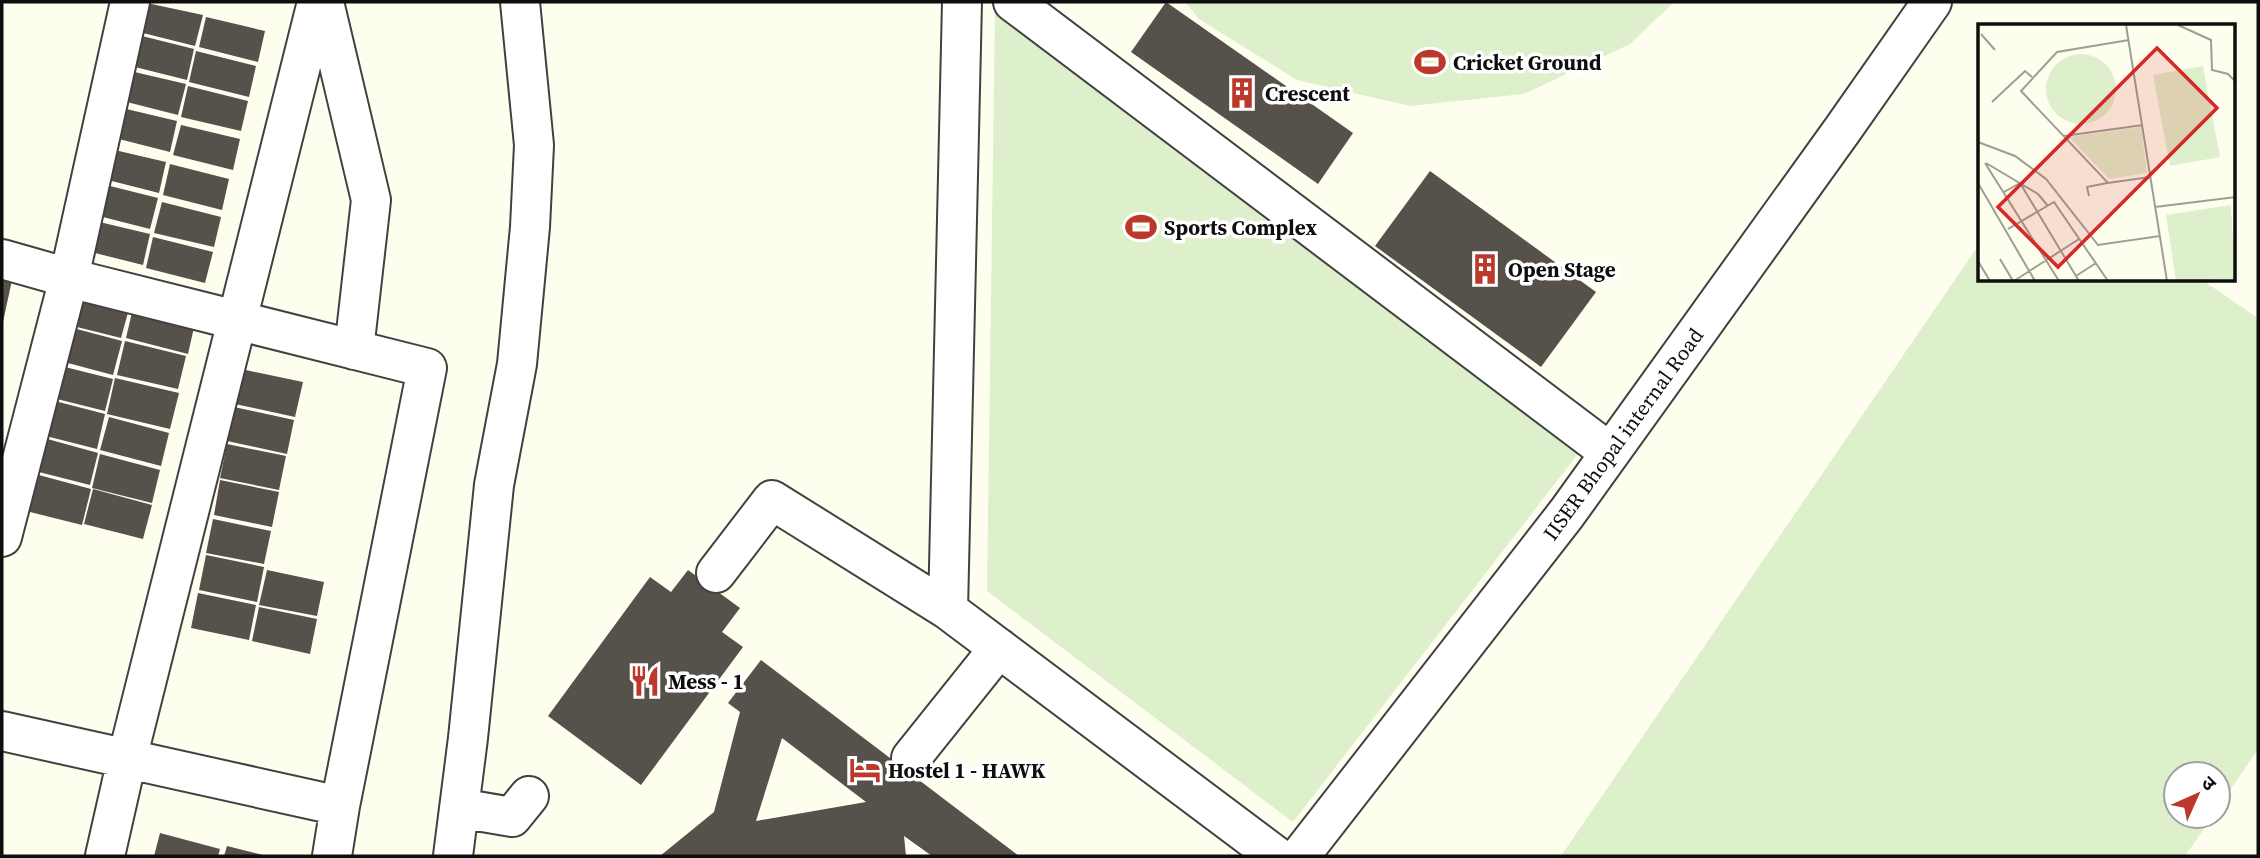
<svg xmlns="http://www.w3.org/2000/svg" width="2260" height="858" viewBox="0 0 2260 858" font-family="'Source Serif 4','Noto Sans Devanagari',serif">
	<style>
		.pitch { fill: #ddefcb }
		.building { fill: #56514a; fill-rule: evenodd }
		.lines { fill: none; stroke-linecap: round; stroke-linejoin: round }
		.minor-casing { stroke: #414141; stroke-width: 42 }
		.minor { stroke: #fff; stroke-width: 38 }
		.labels { text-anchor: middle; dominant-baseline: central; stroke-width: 7; stroke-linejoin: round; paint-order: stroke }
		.poi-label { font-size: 21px; font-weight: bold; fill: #0e0e0e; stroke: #fff; text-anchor: start }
		.street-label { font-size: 21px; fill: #0e0e0e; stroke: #fff }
		.inset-road { fill: none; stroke: #9e9e95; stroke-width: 2 }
		.view { fill: #d62828; fill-opacity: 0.15; stroke: #d62828; stroke-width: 3.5 }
		.inset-edge { fill: none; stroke: #0e0e0e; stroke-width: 3.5 }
	</style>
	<rect width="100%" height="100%" fill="#fefeef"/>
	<path class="pitch" d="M 1185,2 L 1674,2 L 1630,44 L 1524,94 L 1410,106 L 1297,80 L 1199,19 Z
		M 995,9 L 1584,446 L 1293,822 L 987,591 Z
		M 1980,243 L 1980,280 L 2202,280 L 2258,318 L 2258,749 L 2218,808 L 2218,774 L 2176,774 L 2176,816 L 2213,816 L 2185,856 L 1561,856 Z"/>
	<path class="building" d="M 142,2 L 203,15 L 195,46 L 135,31 Z
		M 1166,2 L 1353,133 L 1318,184 L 1131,52 Z
		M 206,17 L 265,31 L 258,62 L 199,47 Z
		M 134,34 L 194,49 L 187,80 L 127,65 Z
		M 196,51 L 256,66 L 249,97 L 189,82 Z
		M 126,70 L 186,84 L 178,115 L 119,100 Z
		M 188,86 L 248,101 L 241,131 L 181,117 Z
		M 118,107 L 177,121 L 170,152 L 111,137 Z
		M 181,125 L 240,139 L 233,170 L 173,155 Z
		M 106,148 L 166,162 L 159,193 L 100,178 Z
		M 170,164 L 229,179 L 222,210 L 163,195 Z
		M 1430,171 L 1596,292 L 1541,367 L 1375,246 Z
		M 98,183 L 158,198 L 150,229 L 91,214 Z
		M 162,202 L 221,217 L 214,247 L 154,233 Z
		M 91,220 L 150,234 L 143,265 L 83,250 Z
		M 153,237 L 213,252 L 205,283 L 146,268 Z
		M 2,277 L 12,280 L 3,322 L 2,322 Z
		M 80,296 L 129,309 L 121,338 L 73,326 Z
		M 133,308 L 195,323 L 188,354 L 126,338 Z
		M 73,328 L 122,341 L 113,375 L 64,362 Z
		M 125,341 L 186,356 L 178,389 L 117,375 Z
		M 61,366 L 113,379 L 105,411 L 53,398 Z
		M 241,369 L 303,382 L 295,417 L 235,404 Z
		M 115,378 L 179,393 L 170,429 L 107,414 Z
		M 51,400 L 105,414 L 97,449 L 42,435 Z
		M 234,407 L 294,420 L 287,454 L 227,441 Z
		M 109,417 L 169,433 L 161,466 L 100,450 Z
		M 44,438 L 98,453 L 90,485 L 35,471 Z
		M 227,444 L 286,456 L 279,490 L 220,478 Z
		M 100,454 L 160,470 L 152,503 L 92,488 Z
		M 35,474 L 91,489 L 82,525 L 26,511 Z
		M 220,480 L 279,492 L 272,527 L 214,515 Z
		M 93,489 L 152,505 L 143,539 L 84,524 Z
		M 213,519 L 271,531 L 264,564 L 206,553 Z
		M 206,555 L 264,567 L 257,602 L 199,590 Z
		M 267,570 L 324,582 L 317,616 L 259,605 Z
		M 688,570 L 740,608 L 722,632 L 743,647 L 641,785 L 548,716 L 650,577 L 671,592 Z
		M 198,593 L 256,605 L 249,640 L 191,628 Z
		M 259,607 L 317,619 L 310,654 L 252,641 Z
		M 761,660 L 1019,856 L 932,856 L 904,836 L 906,856 L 660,856 L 714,812 L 740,712 L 728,703 ZM 782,738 L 866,802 L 756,821 Z
		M 160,833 L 220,849 L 218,856 L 154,856 Z
		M 227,846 L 263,855 L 263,856 L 224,856 Z"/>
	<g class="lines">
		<defs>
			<path id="minor" d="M 324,2 L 371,200 L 354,350
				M 962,2 L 948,610 L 1276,856
				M 1013,2 L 1609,452
				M 2,259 L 69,278 L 427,368 L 340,806 L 332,856
				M 2,537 L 69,278 L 130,2
				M 716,573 L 772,500 L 948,610
				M 2,731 L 340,806
				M 911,758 L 999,648
				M 459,808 L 512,817 L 529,796
				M 105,856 L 127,759 L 317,2
				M 453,856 L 468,738 L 494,485 L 517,364 L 530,227 L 534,145 L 520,2
				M 1300,856 L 1567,513 L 1843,129 L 1932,2"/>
		</defs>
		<use href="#minor" class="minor-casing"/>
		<use href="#minor" class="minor"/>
	</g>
	<defs>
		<symbol id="stadium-bare" viewBox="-9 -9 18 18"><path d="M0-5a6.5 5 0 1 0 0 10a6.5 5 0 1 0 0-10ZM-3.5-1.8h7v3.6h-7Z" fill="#ba392a" stroke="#fff" stroke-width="2.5" paint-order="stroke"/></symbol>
		<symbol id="building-bare" viewBox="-9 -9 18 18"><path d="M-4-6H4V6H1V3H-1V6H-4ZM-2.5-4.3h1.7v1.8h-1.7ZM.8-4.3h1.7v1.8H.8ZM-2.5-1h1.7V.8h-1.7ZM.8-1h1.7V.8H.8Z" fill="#ba392a" stroke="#fff" stroke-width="2.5" paint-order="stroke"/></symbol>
		<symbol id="restaurant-bare" viewBox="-9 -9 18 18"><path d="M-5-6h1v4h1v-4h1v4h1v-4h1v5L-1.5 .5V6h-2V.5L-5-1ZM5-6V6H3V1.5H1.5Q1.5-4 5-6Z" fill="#ba392a" stroke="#fff" stroke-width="2.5" paint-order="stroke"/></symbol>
		<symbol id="hotel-bare" viewBox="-9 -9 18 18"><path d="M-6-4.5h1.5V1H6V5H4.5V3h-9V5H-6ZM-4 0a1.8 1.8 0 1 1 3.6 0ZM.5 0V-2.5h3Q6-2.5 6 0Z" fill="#ba392a" stroke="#fff" stroke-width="2.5" paint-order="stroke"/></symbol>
	</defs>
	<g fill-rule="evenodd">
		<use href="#stadium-bare" x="1408" y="40" width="44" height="44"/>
		<use href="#building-bare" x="1220" y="71" width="44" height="44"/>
		<use href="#stadium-bare" x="1119" y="205" width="44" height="44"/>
		<use href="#building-bare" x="1463" y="247" width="44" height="44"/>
		<use href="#restaurant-bare" x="623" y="659" width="44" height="44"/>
		<use href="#hotel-bare" x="843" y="748" width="44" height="44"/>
	</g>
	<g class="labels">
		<g class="poi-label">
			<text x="1453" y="62">Cricket Ground</text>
			<text x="1265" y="93">Crescent</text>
			<text x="1164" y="227">Sports Complex</text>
			<text x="1508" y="269">Open Stage</text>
			<text x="668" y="681">Mess - 1</text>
			<text x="888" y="770">Hostel 1 - HAWK</text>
		</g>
		<g class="street-label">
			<text transform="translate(1623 434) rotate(-54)">IISER Bhopal internal Road</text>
		</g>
	</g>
	<g transform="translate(1978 24)">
		<rect width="257" height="257" fill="#fefeef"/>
		<path d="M68 65a35 35 0 1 1 70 0a35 35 0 1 1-70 0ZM 225,42 L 242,133 L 192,142 L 175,51 ZM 163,103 L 169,149 L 131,155 L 91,113 ZM 253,181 L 257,255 L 198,257 L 188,191 Z" fill="#ddefcb"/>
		<path class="inset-road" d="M 148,1 L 189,257M 200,1 L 233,16 L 234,46 L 250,50 L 258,58M 3,10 L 17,26M 151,16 L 79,28 L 43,67 L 130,159 L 172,153M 14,78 L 47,47 L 54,53M 86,112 L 165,101M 0,118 L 37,132 L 68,155 L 120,221 L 182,212M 7,139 L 81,257M 8,139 L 60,170 L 70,182M 0,159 L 57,257M 26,168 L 42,159 L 101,257M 111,172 L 109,163 L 129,159M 177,183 L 258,173M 30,205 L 76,178 L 130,257M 22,235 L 35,257M 0,237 L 12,257M 98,252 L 118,239M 36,257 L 101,215"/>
		<path class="view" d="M 179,24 L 239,84 L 80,243 L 20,183 Z"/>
		<rect width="257" height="257" class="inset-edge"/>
	</g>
	<rect width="2260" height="858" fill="none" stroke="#0e0e0e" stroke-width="7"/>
	<g transform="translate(2197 795) rotate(45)"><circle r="33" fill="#ffffff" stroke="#9f9f9f" stroke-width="2"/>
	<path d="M0-5L12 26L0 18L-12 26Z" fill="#ba392a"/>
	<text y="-10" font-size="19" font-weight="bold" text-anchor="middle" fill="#0e0e0e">उ</text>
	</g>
</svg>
